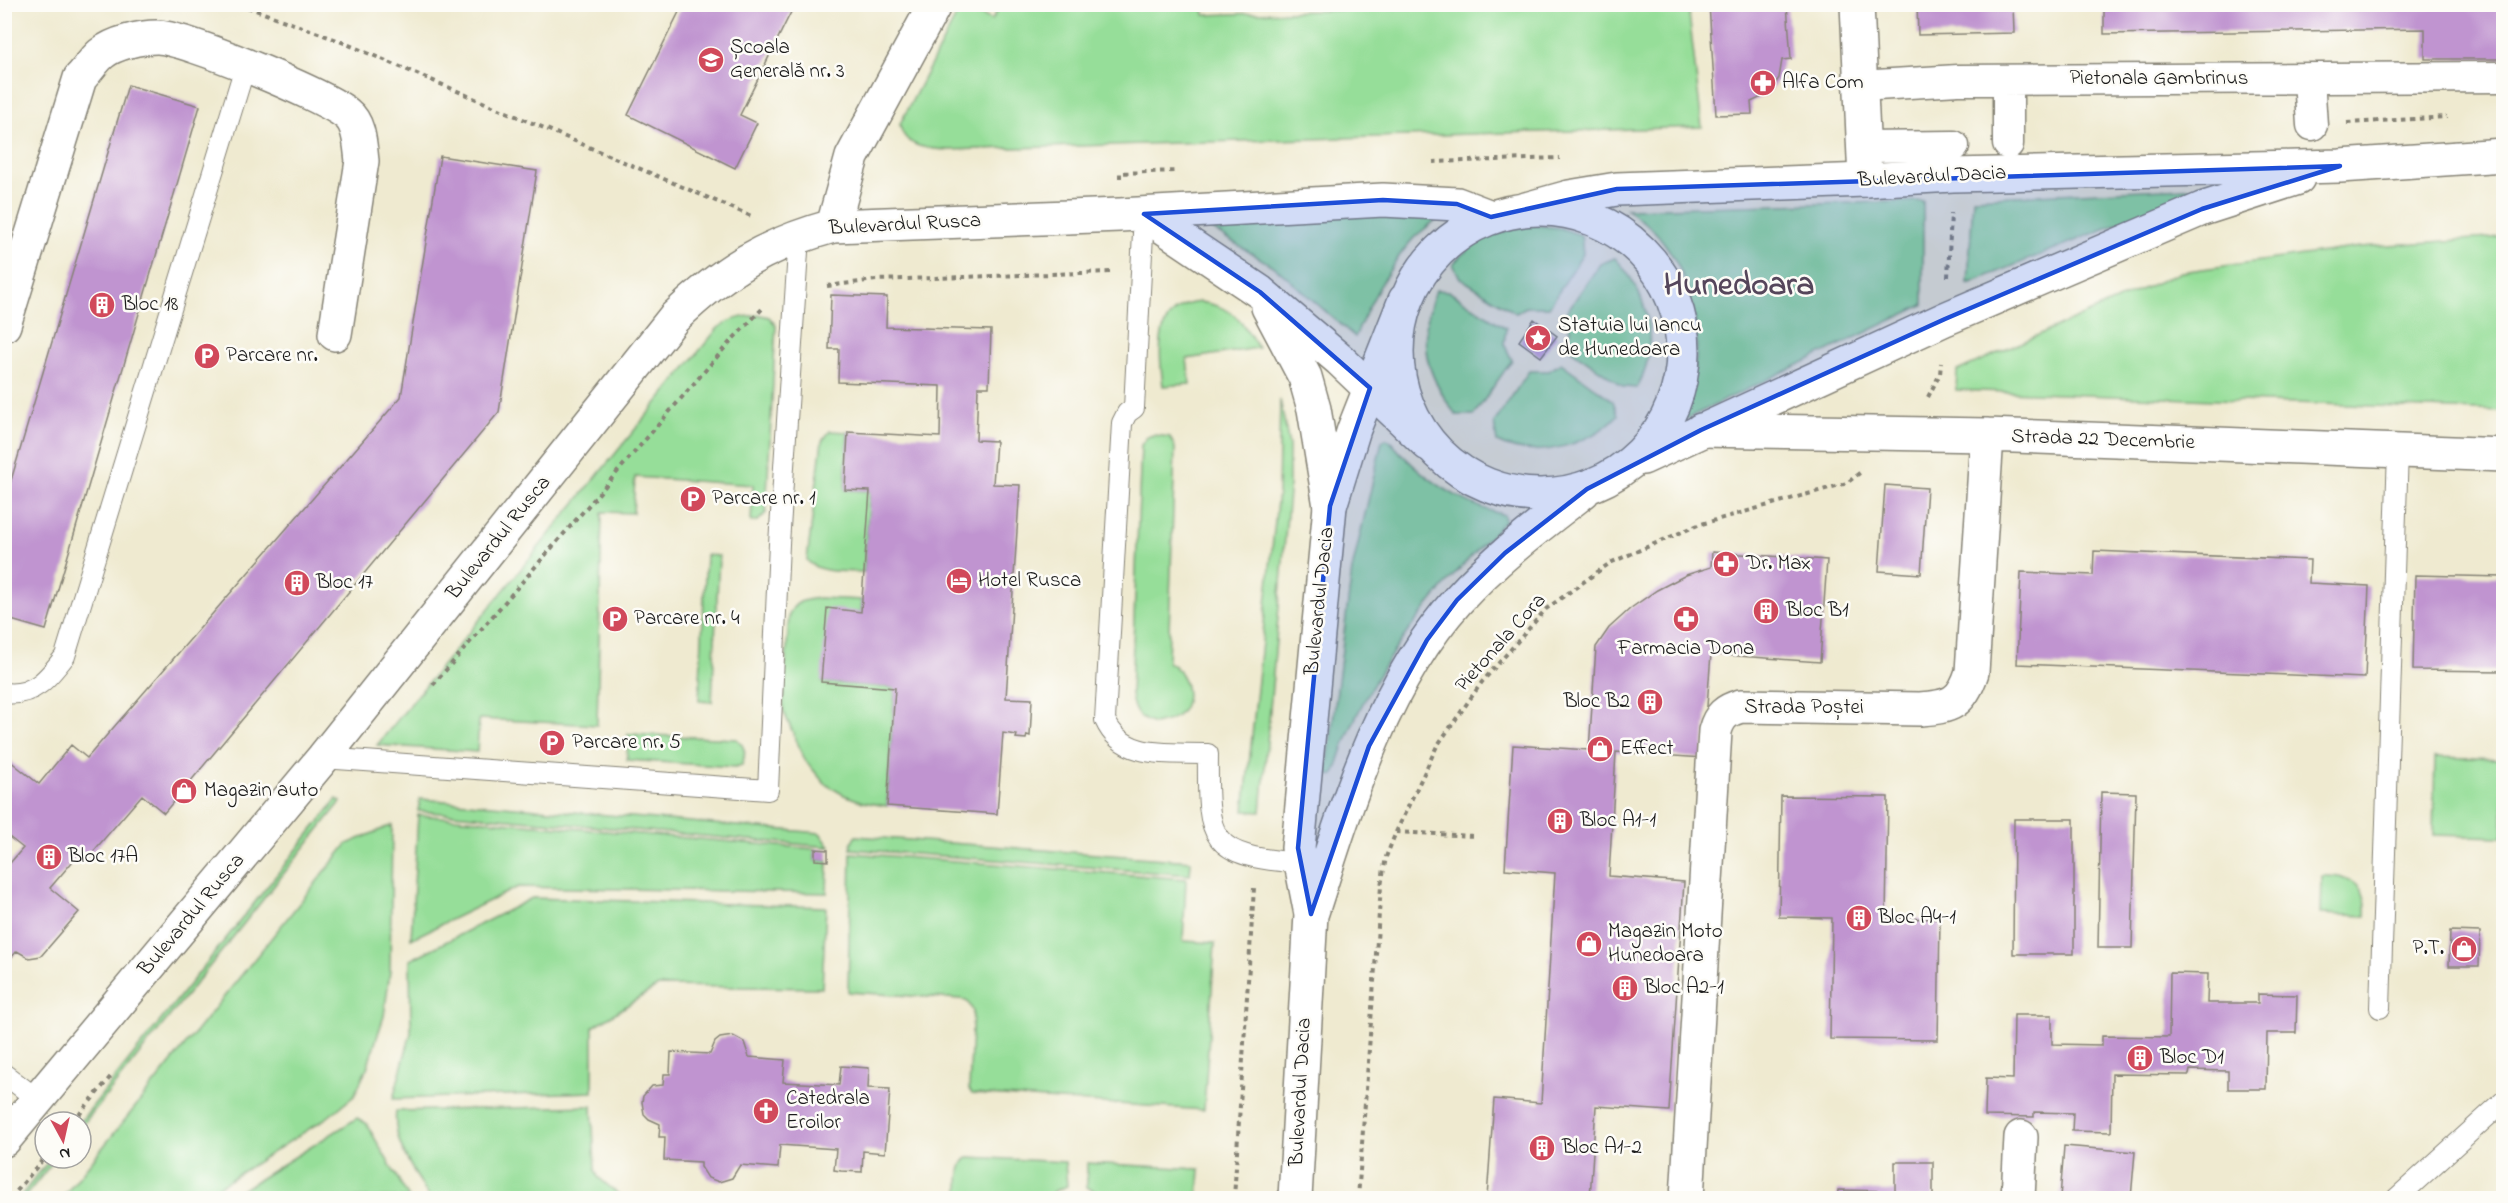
<svg xmlns="http://www.w3.org/2000/svg" width="2508" height="1203" viewBox="0 0 2508 1203" font-family="'Indie Flower',sans-serif">
	<style>
		.green { fill: #96de99; stroke: #597d5a; stroke-width: 1.5 }
		.building { fill: #c094d0 }
		.lines { fill: none; stroke-linecap: round; stroke-linejoin: round }
		.service-casing { stroke: #868376; stroke-width: 22 }
		.pedestrian-casing { stroke: #868376; stroke-width: 33 }
		.minor-casing { stroke: #868376; stroke-width: 36 }
		.tertiary-casing { stroke: #868376; stroke-width: 36 }
		.secondary-casing { stroke: #868376; stroke-width: 36 }
		.path { stroke: #868376; stroke-width: 4; stroke-dasharray: 4.5 4.5; stroke-linecap: butt }
		.service { stroke: #fff; stroke-width: 20 }
		.pedestrian { stroke: #fff; stroke-width: 30 }
		.minor { stroke: #fff; stroke-width: 33 }
		.tertiary { stroke: #fff; stroke-width: 33 }
		.secondary { stroke: #fff; stroke-width: 33 }
		.marked { fill: #1d4ed8; fill-opacity: 0.2; stroke: #1d4ed8; stroke-width: 4.5; stroke-linejoin: round }
		.labels { text-anchor: middle; dominant-baseline: central; stroke-width: 5; stroke-linejoin: round; paint-order: stroke }
		.poi-label { font-size: 21px; fill: #1c1c1c; stroke: #fdfcf7; text-anchor: start }
		.street-label { font-size: 21px; fill: #1c1c1c; stroke: #fdfcf7 }
		.town-label { font-size: 33px; font-weight: bold; fill: #55465b; stroke: #fdfcf7 }
	</style>
	<rect width="100%" height="100%" fill="#fdfcf7"/>
	<filter id="ink" filterUnits="userSpaceOnUse"><feTurbulence type="fractalNoise" baseFrequency=".0167" numOctaves="2"/><feDisplacementMap in="SourceGraphic" scale="12" xChannelSelector="R" yChannelSelector="G"/><feConvolveMatrix kernelMatrix="1 2 1 2 8 2 1 2 1" color-interpolation-filters="sRGB"/></filter>
	<filter id="wash" filterUnits="userSpaceOnUse"><feTurbulence type="fractalNoise" baseFrequency=".008" numOctaves="4" result="noise"/><feDisplacementMap in="SourceGraphic" scale="24" xChannelSelector="R" yChannelSelector="G"/><feGaussianBlur stdDeviation="1.35" result="paint"/><feColorMatrix in="noise" values="0 0 0 0 0 0 0 0 0 0 0 0 0 0 0 0 0 1.4 0 .05"/><feComposite in="paint" operator="in"/></filter>
	<g filter="url(#wash)">
		<rect width="100%" height="100%" fill="#efead0"/>
		<path class="green" d="M 1001,4 L 1203,5 L 1204,15 L 1475,5 L 1688,5 L 1702,127 L 948,150 C 929,149 903,148 900,124 L 962,5 L 992,20 Z
			M 2186,188 L 2190,189 L 2191,194 L 1968,284 L 1973,198 Z
			M 1923,201 L 1923,305 L 1671,426 C 1678,411 1688,395 1692,380 C 1705,331 1689,270 1656,233 C 1648,224 1636,217 1627,209 Z
			M 1435,211 L 1436,219 C 1429,227 1419,232 1412,240 C 1387,269 1370,303 1355,337 L 1276,268 L 1198,221 Z
			M 1533,225 L 1560,228 L 1581,235 L 1583,254 L 1549,307 L 1526,307 L 1516,313 L 1460,278 L 1453,264 C 1473,239 1502,230 1533,225 Z
			M 2503,237 L 2503,411 L 1956,390 L 1957,371 L 2181,272 L 2360,247 Z
			M 1615,258 C 1648,293 1661,344 1637,388 L 1624,387 L 1570,349 L 1570,329 L 1563,317 L 1600,264 Z
			M 1436,290 L 1448,291 L 1506,328 L 1504,344 L 1512,360 L 1474,415 L 1456,415 C 1425,373 1416,340 1436,290 Z
			M 1200,302 C 1232,306 1243,321 1258,348 L 1187,359 L 1190,384 L 1163,386 C 1159,351 1153,306 1200,302 Z
			M 761,315 L 769,317 L 776,325 L 766,513 L 758,521 L 751,522 L 753,485 L 635,477 L 633,513 L 602,512 L 597,725 L 479,719 L 477,752 L 377,745 L 718,328 C 732,318 744,316 761,315 Z
			M 1561,363 L 1613,401 L 1618,415 C 1591,445 1534,461 1497,442 L 1494,423 L 1529,371 L 1549,371 Z
			M 1280,400 L 1289,445 L 1289,492 L 1261,812 L 1244,811 L 1278,492 Z
			M 830,431 L 848,432 L 845,490 L 870,491 L 864,572 C 847,571 817,574 807,560 L 822,441 Z
			M 1153,435 L 1170,437 L 1175,448 L 1168,662 C 1186,671 1195,701 1177,716 C 1171,721 1162,722 1154,724 C 1137,718 1133,711 1131,694 L 1141,445 L 1147,437 Z
			M 1386,439 L 1389,440 C 1420,477 1457,502 1504,515 L 1505,521 C 1451,576 1400,632 1364,701 C 1354,720 1345,740 1339,760 C 1337,767 1337,772 1332,776 L 1327,774 L 1327,769 L 1352,570 L 1382,441 Z
			M 706,555 L 719,556 L 712,702 L 699,701 Z
			M 819,598 L 862,600 L 861,612 L 822,682 L 895,688 L 887,806 L 863,802 L 844,795 L 825,784 L 805,760 L 783,710 L 789,615 C 795,600 805,600 819,598 Z
			M 628,734 L 737,739 C 746,748 746,753 742,765 L 735,767 L 627,760 Z
			M 2435,757 L 2503,759 L 2503,837 L 2433,835 Z
			M 337,799 L 341,802 L 81,1127 L 80,1122 Z
			M 420,799 L 820,833 L 830,847 L 418,811 Z
			M 418,815 L 815,849 L 815,860 L 828,861 L 827,893 L 518,887 L 411,939 Z
			M 392,825 L 390,971 L 384,1016 L 367,1068 L 354,1096 L 328,1117 L 201,1198 L 62,1198 L 347,844 Z
			M 856,836 L 1191,861 L 1190,875 L 851,849 L 851,842 Z
			M 851,853 L 1186,879 L 1183,941 L 1215,943 L 1204,1110 L 972,1094 L 969,1089 L 973,1011 L 968,1002 L 961,999 L 848,992 Z
			M 2322,876 C 2351,875 2368,885 2366,916 L 2321,914 Z
			M 532,898 L 826,907 L 822,988 L 658,986 L 593,1027 L 593,1092 L 393,1099 L 411,1033 L 410,960 Z
			M 592,1106 L 595,1169 L 598,1177 L 623,1198 L 430,1198 C 415,1173 392,1143 396,1111 Z
			M 357,1118 L 366,1123 L 409,1198 L 229,1198 Z
			M 969,1157 L 1065,1162 L 1067,1186 L 1055,1191 L 1046,1198 L 959,1198 C 960,1185 956,1164 969,1157 Z
			M 51,1158 L 56,1158 L 24,1198 L 19,1198 Z
			M 1087,1163 L 1200,1169 L 1198,1198 L 1106,1198 L 1087,1187 Z"/>
		<g id="blocks">
			<path class="building" d="M 683,4 L 795,4 L 740,115 L 757,123 L 735,168 L 628,115 Z
				M 1709,4 L 1787,4 L 1791,59 L 1782,60 L 1779,78 L 1773,87 L 1766,95 L 1751,102 L 1752,114 L 1716,115 Z
				M 1917,4 L 2013,4 L 2014,33 L 1918,35 Z
				M 2104,4 L 2504,4 L 2504,59 L 2425,59 L 2425,29 L 2104,34 Z
				M 128,85 L 200,106 L 46,630 L 4,618 L 4,504 Z
				M 440,156 L 537,171 L 499,412 L 164,813 L 142,795 L 92,853 L 73,861 L 50,888 L 79,912 L 41,956 L 29,958 L 17,951 L 4,966 L 4,870 L 23,848 L 4,833 L 4,767 L 10,761 L 39,784 L 71,745 L 87,758 L 401,397 Z
				M 831,295 L 887,297 L 886,327 L 991,330 L 989,387 L 978,387 L 976,440 L 996,441 L 993,484 L 1020,485 L 1006,698 L 1032,699 L 1030,736 L 1027,735 L 1026,739 L 1016,738 L 1017,735 L 1003,733 L 997,814 L 887,806 L 895,688 L 821,682 L 827,608 L 861,612 L 870,491 L 845,490 L 848,432 L 940,437 L 941,386 L 838,382 L 839,349 L 829,349 Z
				M 1534,319 L 1557,336 L 1541,357 L 1519,341 Z
				M 1885,485 L 1927,488 L 1921,574 L 1879,571 Z
				M 2094,551 L 2310,560 L 2309,583 L 2369,586 L 2365,678 L 2017,664 L 2021,572 L 2093,575 Z
				M 1712,552 L 1827,560 L 1820,662 L 1711,654 L 1703,758 L 1616,752 L 1609,876 L 1684,882 L 1669,1111 L 1596,1106 L 1590,1198 L 1487,1198 L 1494,1099 L 1541,1103 L 1555,873 L 1505,869 L 1513,745 L 1589,750 L 1596,647 L 1609,628 L 1631,608 L 1657,590 L 1686,575 L 1711,567 Z
				M 2415,575 L 2504,577 L 2504,671 L 2413,670 Z
				M 2101,792 L 2136,793 L 2132,948 L 2098,948 Z
				M 1781,796 L 1888,797 L 1886,918 L 1940,919 L 1938,1040 L 1830,1039 L 1832,918 L 1779,917 Z
				M 2014,819 L 2074,819 L 2074,954 L 2013,954 Z
				M 815,849 L 828,850 L 828,861 L 815,860 Z
				M 2450,931 L 2480,932 L 2479,966 L 2449,966 Z
				M 2170,973 L 2208,974 L 2207,1003 L 2258,1003 L 2258,994 L 2297,995 L 2296,1033 L 2267,1033 L 2266,1089 L 2228,1089 L 2228,1071 L 2190,1070 L 2189,1075 L 2112,1074 L 2111,1132 L 2072,1131 L 2073,1113 L 2034,1112 L 2034,1117 L 1985,1116 L 1986,1078 L 2013,1079 L 2014,1015 L 2052,1015 L 2052,1044 L 2102,1045 L 2102,1036 L 2169,1037 Z
				M 733,1036 L 744,1042 L 749,1057 L 785,1060 L 783,1082 L 839,1085 L 841,1066 L 869,1068 L 868,1088 L 890,1089 L 885,1153 L 863,1151 L 862,1172 L 841,1171 L 834,1170 L 836,1149 L 780,1145 L 778,1168 L 740,1165 L 732,1178 L 719,1182 L 708,1178 L 701,1167 L 701,1162 L 664,1160 L 665,1137 L 659,1137 L 660,1124 L 649,1119 L 644,1114 L 642,1102 L 643,1096 L 652,1086 L 663,1085 L 664,1074 L 670,1074 L 671,1052 L 710,1054 L 715,1042 L 720,1038 Z
				M 2064,1146 L 2135,1152 L 2131,1198 L 2060,1198 Z
				M 1895,1162 L 1933,1162 L 1933,1198 L 1837,1198 L 1838,1190 L 1895,1191 Z"/>
		</g>
	</g>
	<g filter="url(#ink)">
		<use href="#blocks" fill-opacity="0" stroke="#868376" stroke-width="1.5"/>
		<g class="lines">
			<defs>
				<path id="service" d="M 1144,214 L 1134,408 L 1127,413 L 1122,423 L 1105,720 C 1123,761 1170,752 1208,754 C 1207,842 1209,856 1301,863
					M 4,693 C 34,697 49,677 65,656 L 245,67
					M 323,758 L 768,790 L 779,544 L 799,236
					M 2380,1008 L 2398,450
					M 4,1074 L 37,1099
					M 2397,1198 L 2504,1101"/>
				<path id="pedestrian" d="M 2309,79 L 2312,125
					M 1860,86 L 1958,80 L 2504,77
					M 2008,144 L 2008,80
					M 1863,147 L 1954,146"/>
				<path id="minor" d="M 1144,214 L 1260,292 L 1340,360 L 1428,444
					M 833,226 L 852,157 L 935,4
					M 1268,307 L 1305,377 L 1314,409 L 1330,506
					M 4,325 L 80,78 C 87,71 93,61 101,54 C 114,43 141,37 157,37 C 184,37 326,96 347,114 C 360,124 360,146 362,161 L 335,334
					M 1701,430 L 1987,435 L 2504,455
					M 4,1140 L 323,758 L 674,318 C 725,269 765,245 833,226 L 1120,215 L 1383,200 L 1457,204 L 1491,217
					M 1687,1198 L 1715,731 C 1719,716 1726,710 1741,706 L 1920,709 C 1951,707 1962,703 1972,672 L 1987,435
					M 2018,1198 L 2021,1137"/>
				<path id="tertiary" d="M 1857,4 L 1865,180"/>
				<path id="secondary" d="M1397 352a143 143 0 1 1 286 0a143 143 0 1 1-286 0Z
					M 1526,209 L 1569,197 L 1617,189 L 1865,180 L 1953,175 L 2340,166 L 2504,155
					M 1643,458 L 1945,319 L 2202,209 L 2298,178
					M 1312,912 C 1346,806 1382,684 1458,600 C 1495,559 1539,526 1583,492
					M 1295,1198 L 1311,914 L 1298,848 L 1330,506 L 1354,429 L 1405,300"/>
			</defs>
			<use href="#service" class="service-casing"/>
			<use href="#pedestrian" class="pedestrian-casing"/>
			<use href="#minor" class="minor-casing"/>
			<use href="#tertiary" class="tertiary-casing"/>
			<use href="#secondary" class="secondary-casing"/>
			<path class="path" d="M 239,4 L 337,40 L 751,216
				M 2347,123 L 2447,117
				M 1433,162 L 1560,158
				M 1120,178 L 1120,173 L 1177,171
				M 1948,277 L 1951,213
				M 827,286 L 876,280 L 1110,272
				M 1928,397 L 1940,374 L 1941,363
				M 433,685 L 729,343 L 762,309
				M 1396,832 L 1475,836
				M 73,1122 L 112,1075
				M 11,1198 L 45,1157
				M 1234,1198 L 1254,888
				M 1358,1198 L 1381,886 L 1386,857 L 1396,832 L 1437,746 L 1482,682 L 1546,609 L 1610,563 L 1698,525 L 1847,483 L 1862,471"/>
			<use href="#service" class="service"/>
			<use href="#pedestrian" class="pedestrian"/>
			<use href="#minor" class="minor"/>
			<use href="#tertiary" class="tertiary"/>
			<use href="#secondary" class="secondary"/>
		</g>
	</g>
	<path class="marked" d="M 2340,166 L 2202,209 L 1945,319 L 1701,430 L 1587,489 L 1505,553 L 1457,600 L 1427,640 L 1369,746 L 1311,914 L 1298,848 L 1330,506 L 1370,388 L 1260,292 L 1144,214 L 1383,200 L 1457,204 L 1491,217 L 1617,189 Z"/>
	<defs>
		<symbol id="school-disc" viewBox="-11 -11 22 22"><circle r="9.5" fill="#d1495b" stroke="#fdfcf7"/><path d="M0-5L7-2L0 1L-7-2ZM-4 1L0 2.5L4 1V4Q0 6-4 4Z" fill="#fff"/></symbol>
		<symbol id="pharmacy-disc" viewBox="-11 -11 22 22"><circle r="9.5" fill="#d1495b" stroke="#fdfcf7"/><path d="M-2-6h4v4h4v4h-4v4h-4v-4h-4v-4h4Z" fill="#fff"/></symbol>
		<symbol id="building-disc" viewBox="-11 -11 22 22"><circle r="9.5" fill="#d1495b" stroke="#fdfcf7"/><path d="M-4-6H4V6H1V3H-1V6H-4ZM-2.5-4.3h1.7v1.8h-1.7ZM.8-4.3h1.7v1.8H.8ZM-2.5-1h1.7V.8h-1.7ZM.8-1h1.7V.8H.8Z" fill="#fff"/></symbol>
		<symbol id="sight-disc" viewBox="-11 -11 22 22"><circle r="9.5" fill="#d1495b" stroke="#fdfcf7"/><path d="M0-6L1.8-2.2L6-1.7L2.9 1.2L3.7 5.4L0 3.3L-3.7 5.4L-2.9 1.2L-6-1.7L-1.8-2.2Z" fill="#fff"/></symbol>
		<symbol id="parking-disc" viewBox="-11 -11 22 22"><circle r="9.5" fill="#d1495b" stroke="#fdfcf7"/><path d="M-3.5-5.5H1a3.5 3.5 0 0 1 0 7H-1V5.5H-3.5ZM-1-3.4V-.6H.8a1.4 1.4 0 0 0 0-2.8Z" fill="#fff"/></symbol>
		<symbol id="hotel-disc" viewBox="-11 -11 22 22"><circle r="9.5" fill="#d1495b" stroke="#fdfcf7"/><path d="M-6-4.5h1.5V1H6V5H4.5V3h-9V5H-6ZM-4 0a1.8 1.8 0 1 1 3.6 0ZM.5 0V-2.5h3Q6-2.5 6 0Z" fill="#fff"/></symbol>
		<symbol id="shop-disc" viewBox="-11 -11 22 22"><circle r="9.5" fill="#d1495b" stroke="#fdfcf7"/><path d="M-5-2.5h2.3a2.7 3.5 0 0 1 5.4 0H5L5.5 6h-11ZM-1.5-2.5h3a1.5 2.3 0 0 0-3 0Z" fill="#fff"/></symbol>
		<symbol id="church-disc" viewBox="-11 -11 22 22"><circle r="9.5" fill="#d1495b" stroke="#fdfcf7"/><path d="M-1.2-6h2.4v3.5h3.3v2.4h-3.3V6h-2.4V-.1h-3.3v-2.4h3.3Z" fill="#fff"/></symbol>
	</defs>
	<g fill-rule="evenodd">
		<use href="#school-disc" x="696" y="45" width="30" height="30"/>
		<use href="#pharmacy-disc" x="1748" y="68" width="30" height="30"/>
		<use href="#building-disc" x="87" y="290" width="30" height="30"/>
		<use href="#sight-disc" x="1523" y="323" width="30" height="30"/>
		<use href="#parking-disc" x="192" y="341" width="30" height="30"/>
		<use href="#parking-disc" x="678" y="484" width="30" height="30"/>
		<use href="#pharmacy-disc" x="1711" y="549" width="30" height="30"/>
		<use href="#hotel-disc" x="944" y="566" width="30" height="30"/>
		<use href="#building-disc" x="282" y="568" width="30" height="30"/>
		<use href="#building-disc" x="1751" y="596" width="30" height="30"/>
		<use href="#parking-disc" x="600" y="604" width="30" height="30"/>
		<use href="#pharmacy-disc" x="1671" y="604" width="30" height="30"/>
		<use href="#building-disc" x="1635" y="687" width="30" height="30"/>
		<use href="#parking-disc" x="537" y="728" width="30" height="30"/>
		<use href="#shop-disc" x="1585" y="734" width="30" height="30"/>
		<use href="#shop-disc" x="169" y="776" width="30" height="30"/>
		<use href="#building-disc" x="1545" y="806" width="30" height="30"/>
		<use href="#building-disc" x="34" y="842" width="30" height="30"/>
		<use href="#building-disc" x="1844" y="903" width="30" height="30"/>
		<use href="#shop-disc" x="1574" y="929" width="30" height="30"/>
		<use href="#shop-disc" x="2449" y="934" width="30" height="30"/>
		<use href="#building-disc" x="1610" y="973" width="30" height="30"/>
		<use href="#building-disc" x="2125" y="1043" width="30" height="30"/>
		<use href="#church-disc" x="751" y="1096" width="30" height="30"/>
		<use href="#building-disc" x="1527" y="1133" width="30" height="30"/>
	</g>
	<g class="labels">
		<g class="poi-label">
			<text x="730" y="48">Școala<tspan x="730" dy="24">Generală nr. 3</tspan></text>
			<text x="1782" y="83">Alfa Com</text>
			<text x="122" y="305">Bloc 18</text>
			<text x="1558" y="326">Statuia lui Iancu<tspan x="1558" dy="24">de Hunedoara</tspan></text>
			<text x="226" y="356">Parcare nr.</text>
			<text x="712" y="499">Parcare nr. 1</text>
			<text x="1746" y="564">Dr. Max</text>
			<text x="978" y="581">Hotel Rusca</text>
			<text x="316" y="583">Bloc 17</text>
			<text x="1786" y="611">Bloc B1</text>
			<text x="634" y="619">Parcare nr. 4</text>
			<text x="1686" y="649" text-anchor="middle">Farmacia Dona</text>
			<text x="1630" y="702" text-anchor="end">Bloc B2</text>
			<text x="572" y="743">Parcare nr. 5</text>
			<text x="1620" y="749">Effect</text>
			<text x="204" y="791">Magazin auto</text>
			<text x="1580" y="821">Bloc A1-1</text>
			<text x="68" y="857">Bloc 17A</text>
			<text x="1878" y="918">Bloc A4-1</text>
			<text x="1608" y="932">Magazin Moto<tspan x="1608" dy="24">Hunedoara</tspan></text>
			<text x="2444" y="949" text-anchor="end">P.T.</text>
			<text x="1644" y="988">Bloc A2-1</text>
			<text x="2160" y="1058">Bloc D1</text>
			<text x="786" y="1099">Catedrala<tspan x="786" dy="24">Eroilor</tspan></text>
			<text x="1562" y="1148">Bloc A1-2</text>
		</g>
		<g class="street-label">
			<text x="2159" y="79">Pietonala Gambrinus</text>
			<text transform="translate(1932 177) rotate(-3)">Bulevardul Dacia</text>
			<text transform="translate(905 225) rotate(-3)">Bulevardul Rusca</text>
			<text transform="translate(2103 440) rotate(2)">Strada 22 Decembrie</text>
			<text transform="translate(499 538) rotate(-51)">Bulevardul Rusca</text>
			<text transform="translate(1320 601) rotate(-84)">Bulevardul Dacia</text>
			<text transform="translate(1501 643) rotate(-48)">Pietonala Cora</text>
			<text x="1804" y="708">Strada Poștei</text>
			<text transform="translate(192 915) rotate(-50)">Bulevardul Rusca</text>
			<text transform="translate(1301 1092) rotate(-87)">Bulevardul Dacia</text>
		</g>
		<g class="town-label">
			<text x="1739" y="286">Hunedoara</text>
		</g>
	</g>
	<rect width="2508" height="1203" fill="none" stroke="#fdfcf7" stroke-width="24"/>
	<g transform="translate(63 1140) rotate(172)"><circle r="28" fill="#fdfcf7" stroke="#a3a29f" stroke-width="1.5"/>
	<path d="M0-4.5L10 22L0 15L-10 22Z" fill="#d1495b"/>
	<text y="-9" font-size="16" font-weight="bold" text-anchor="middle" fill="#1c1c1c">N</text>
	</g>
</svg>
